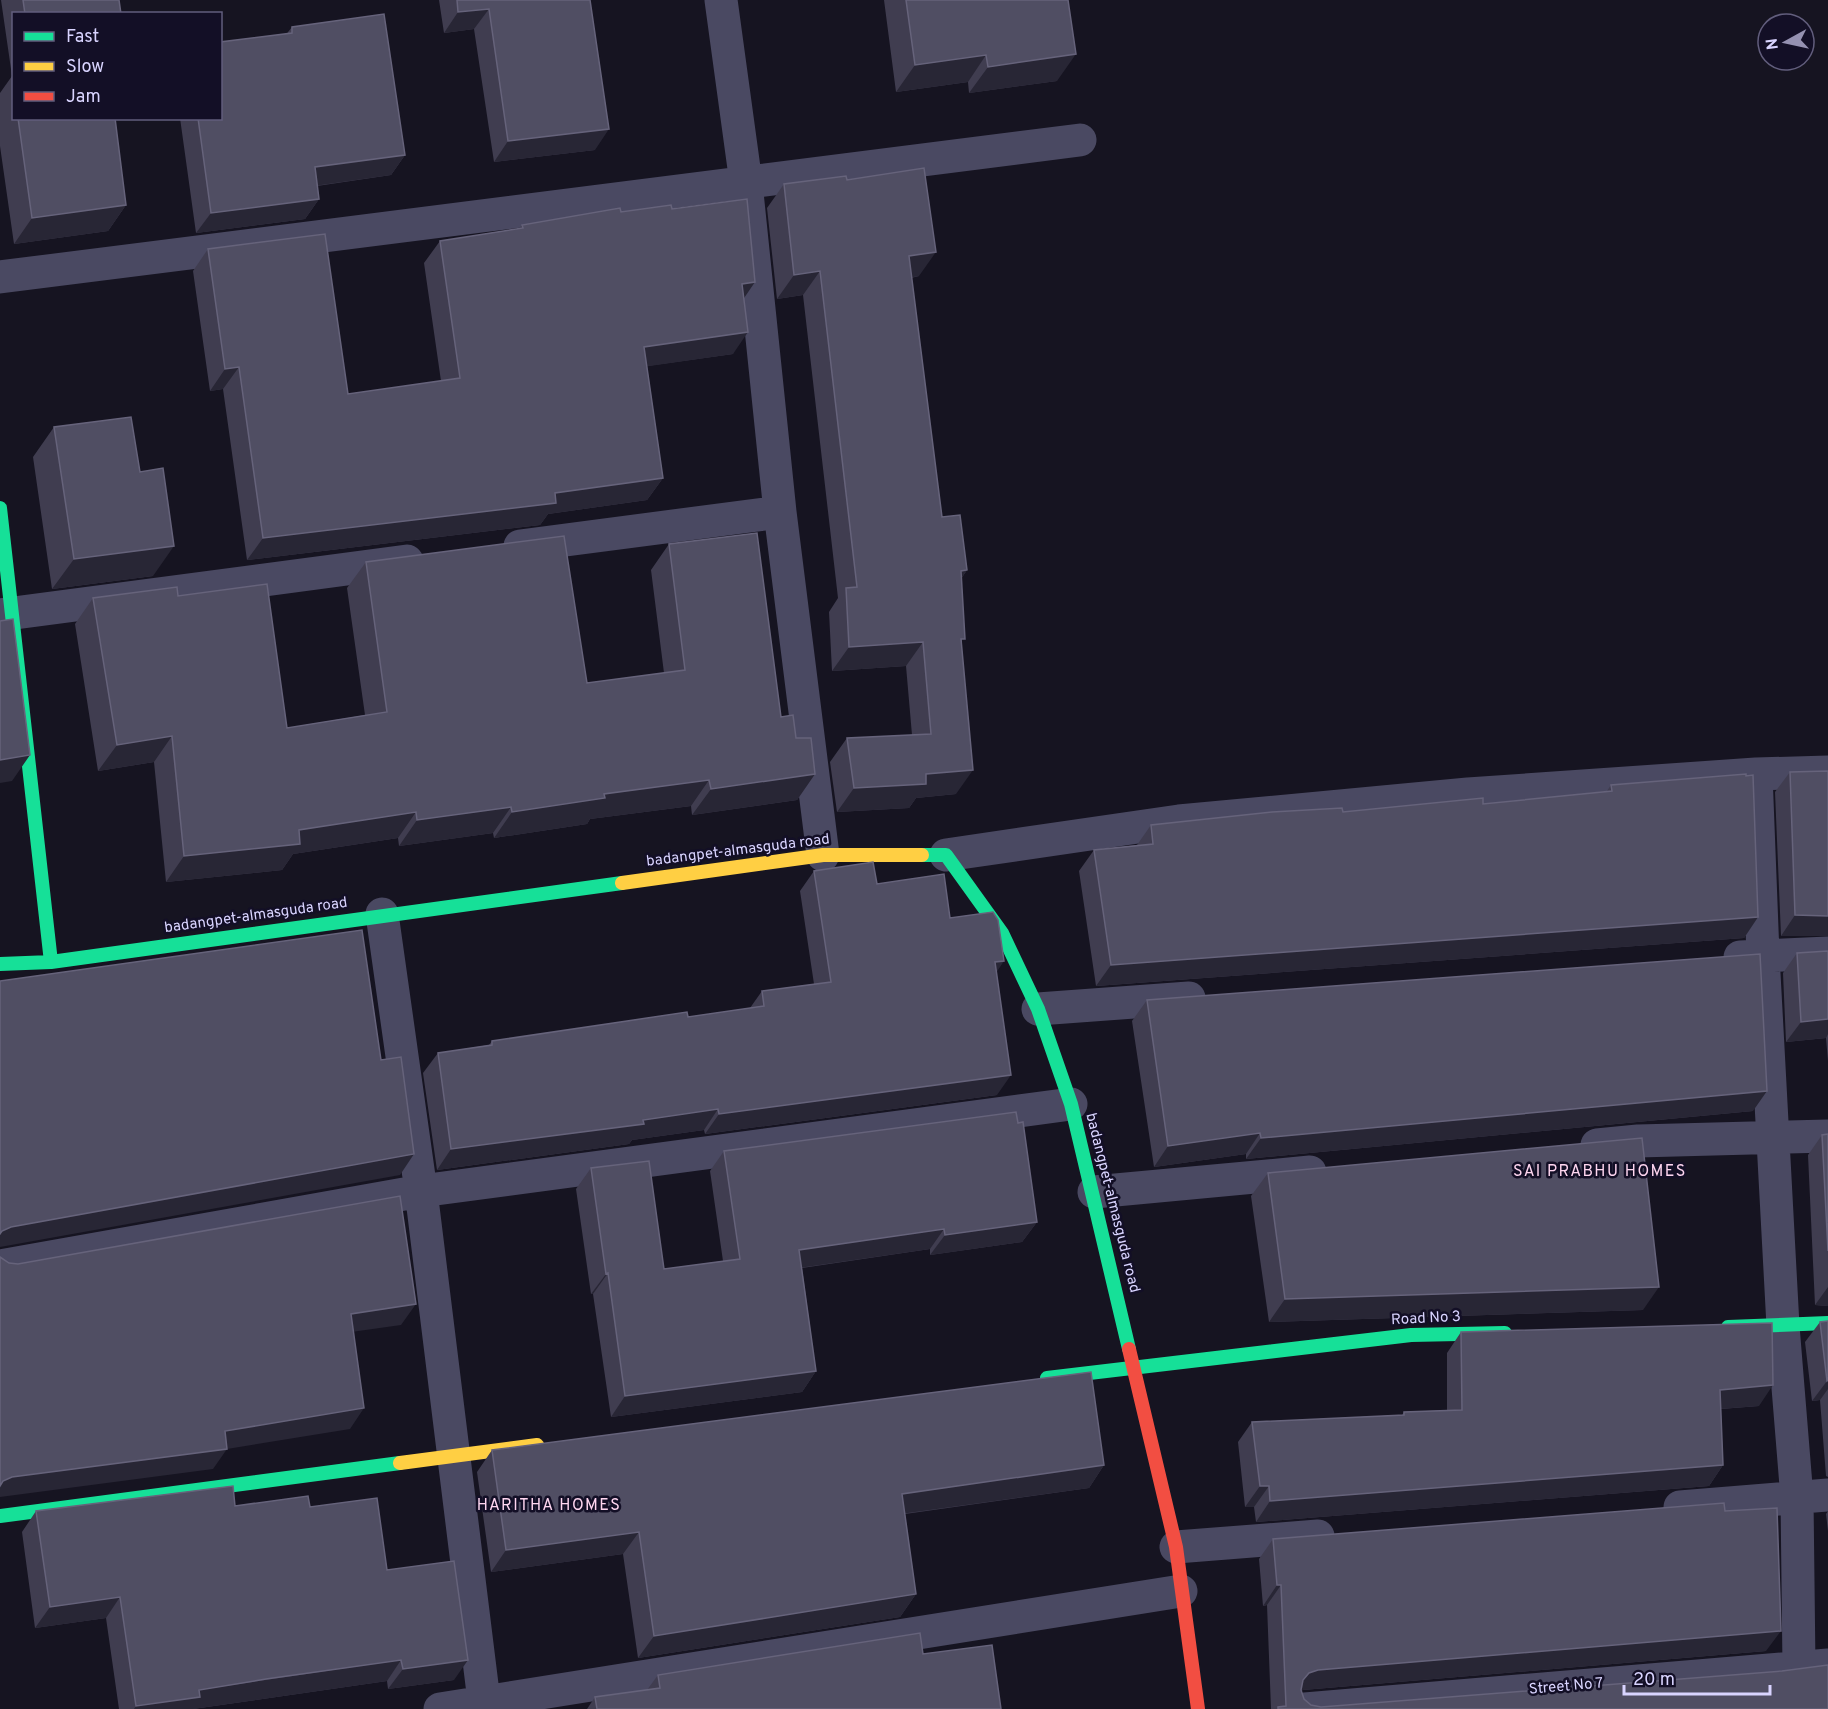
<svg xmlns="http://www.w3.org/2000/svg" width="1828" height="1709" viewBox="0 0 1828 1709" font-family="Overpass,sans-serif">
	<style>
		.lines { fill: none; stroke-linecap: round; stroke-linejoin: round }
		.street { stroke: #4a4962; stroke-width: 33 }
		.fast { stroke: #16e098; stroke-width: 14 }
		.slow { stroke: #ffcf43; stroke-width: 14 }
		.jam { stroke: #f24e42; stroke-width: 14 }
		.wall { fill: #403d50 }
		.shaded-wall { fill: #282635 }
		.building { fill: #504e63; stroke: #66637b; stroke-width: 1.5 }
		.labels { text-anchor: middle; dominant-baseline: central; stroke-width: 5; stroke-linejoin: round; paint-order: stroke }
		.street-label { font-size: 15px; fill: #d9d4ff; stroke: #130f26 }
		.neighbourhood-label { font-size: 16px; letter-spacing: 1.5px; fill: #ffd6f0; stroke: #130f26 }
	</style>
	<rect width="100%" height="100%" fill="#161421"/>
	<g class="lines">
		<path class="street" d="M 721,0 L 746,183 L 780,512 L 823,855
			M 0,277 L 1080,140
			M 520,546 L 780,512
			M 0,615 L 407,561
			M 1756,774 L 1763,955 L 1783,1326 L 1797,1498 L 1799,1667
			M 946,855 L 1179,821 L 1468,794 L 1756,774 L 1828,772
			M 382,914 L 421,1191 L 485,1709
			M 1740,957 L 1828,953
			M 1038,1009 L 1189,998
			M 1597,1145 L 1638,1141 L 1828,1136
			M 1094,1192 L 1310,1172
			M 0,1266 L 421,1191 L 1071,1104
			M 1680,1507 L 1828,1495
			M 1176,1547 L 1318,1536
			M 440,1709 L 1181,1591
			M 1305,1709 L 1828,1665"/>
		<path class="fast" d="M 0,508 L 51,962
			M 922,855 L 946,855 L 1002,933 L 1038,1009 L 1071,1104 L 1129,1349
			M 0,964 L 51,962 L 622,883
			M 1728,1327 L 1828,1323
			M 1047,1378 L 1411,1335 L 1505,1333
			M 0,1516 L 400,1463"/>
		<path class="slow" d="M 622,883 L 823,855 L 922,855
			M 400,1463 L 537,1445"/>
		<path class="jam" d="M 1129,1349 L 1176,1547 L 1198,1709"/>
	</g>
	<path class="wall" d="M 1,0 L 119,0 L 121,14 L 14,14 L 14,118 L 115,118 L 126,205 L 108,231 L 14,244 L 0,146 L 0,93 L 12,76 Z
		M 439,0 L 590,0 L 595,150 L 494,162 L 474,29 L 444,33 Z
		M 884,0 L 1068,0 L 1057,81 L 969,93 L 968,82 L 896,92 Z
		M 292,27 L 405,155 L 391,175 L 317,186 L 319,199 L 305,219 L 196,233 L 180,118 L 220,118 Z
		M 847,180 L 919,276 L 911,278 L 942,517 L 967,570 L 961,579 L 962,644 L 956,794 L 916,798 L 909,808 L 837,812 L 830,762 L 847,738 L 912,735 L 906,666 L 832,671 L 829,612 L 838,598 L 803,295 L 777,299 L 767,208 L 784,184 Z
		M 672,209 L 744,298 L 733,354 L 647,366 L 663,478 L 647,500 L 548,514 L 540,525 L 247,560 L 223,389 L 210,391 L 193,271 L 208,249 L 348,394 L 441,381 L 424,263 L 440,241 L 519,229 L 522,225 L 621,212 Z
		M 54,427 L 140,472 L 153,576 L 52,589 L 33,457 Z
		M 669,544 L 781,717 L 796,738 L 815,774 L 797,800 L 692,815 L 691,806 L 590,819 L 587,824 L 494,838 L 493,833 L 399,846 L 398,838 L 293,854 L 282,870 L 166,882 L 154,762 L 98,771 L 75,624 L 93,598 L 178,596 L 287,728 L 365,715 L 347,588 L 366,562 L 587,683 L 664,673 L 651,570 Z
		M 1790,772 L 1828,936 L 1781,936 L 1775,792 Z
		M 1611,785 L 1758,917 L 1744,938 L 1096,986 L 1079,871 L 1094,850 L 1137,845 L 1151,825 L 1483,804 L 1607,791 Z
		M 814,871 L 877,884 L 950,918 L 997,972 L 997,1095 L 705,1134 L 704,1130 L 632,1140 L 629,1144 L 437,1170 L 423,1073 L 438,1053 L 489,1045 L 492,1041 L 688,1017 L 750,1008 L 762,991 L 814,984 L 800,891 Z
		M 1828,951 L 1828,1061 L 1826,1038 L 1786,1042 L 1783,973 L 1797,953 Z
		M 1147,1000 L 1753,1111 L 1246,1159 L 1246,1154 L 1154,1167 L 1132,1021 Z
		M 1018,1123 L 1037,1222 L 1022,1242 L 930,1255 L 930,1249 L 802,1268 L 816,1371 L 802,1392 L 611,1417 L 593,1294 L 591,1294 L 576,1189 L 591,1168 L 664,1269 L 723,1261 L 710,1171 L 724,1151 Z
		M 1828,1134 L 1828,1306 L 1815,1305 L 1808,1155 L 1822,1135 Z
		M 1268,1173 L 1643,1310 L 1269,1322 L 1251,1196 Z
		M 1828,1321 L 1828,1477 L 1826,1476 L 1820,1400 L 1812,1401 L 1805,1342 L 1820,1322 Z
		M 1461,1332 L 1759,1406 L 1721,1409 L 1723,1465 L 1709,1486 L 1256,1522 L 1254,1507 L 1245,1507 L 1238,1442 L 1252,1422 L 1402,1415 L 1404,1412 L 1447,1410 L 1447,1353 Z
		M 492,1450 L 1104,1465 L 1089,1488 L 905,1514 L 916,1594 L 900,1617 L 638,1658 L 623,1554 L 491,1572 L 477,1472 Z
		M 235,1506 L 310,1507 L 387,1570 L 454,1680 L 388,1689 L 387,1681 L 193,1709 L 119,1709 L 106,1618 L 35,1628 L 22,1532 L 36,1511 Z
		M 1725,1511 L 1766,1651 L 1303,1690 L 1301,1691 L 1304,1699 L 1311,1705 L 1321,1707 L 1782,1671 L 1828,1709 L 1271,1709 L 1267,1605 L 1263,1606 L 1259,1559 L 1273,1539 Z
		M 1828,1511 L 1828,1531 L 1826,1514 Z
		M 923,1654 L 1001,1709 L 587,1709 L 595,1697 L 647,1690 L 658,1675 Z"/>
	<path class="shaded-wall" d="M 489,9 L 474,29 L 444,33 L 458,12 Z
		M 1076,54 L 1057,81 L 969,93 L 988,67 Z
		M 986,55 L 968,82 L 896,92 L 915,65 Z
		M 609,129 L 595,150 L 494,162 L 508,141 Z
		M 405,155 L 391,175 L 300,188 L 315,167 Z
		M 319,199 L 305,219 L 196,233 L 211,213 Z
		M 126,205 L 108,231 L 14,244 L 32,218 Z
		M 936,252 L 919,276 L 892,281 L 909,256 Z
		M 820,271 L 803,295 L 777,299 L 794,275 Z
		M 755,282 L 740,304 L 742,284 Z
		M 748,332 L 733,354 L 629,369 L 644,347 Z
		M 239,367 L 223,389 L 210,391 L 225,369 Z
		M 663,478 L 647,500 L 548,514 L 540,525 L 247,560 L 263,538 L 555,493 Z
		M 174,546 L 153,576 L 52,589 L 74,559 Z
		M 967,570 L 950,595 L 961,571 Z
		M 923,642 L 906,666 L 832,671 L 849,647 Z
		M 172,736 L 154,762 L 98,771 L 117,745 Z
		M 30,755 L 12,781 L 0,783 L 0,760 Z
		M 973,770 L 956,794 L 916,798 L 909,808 L 837,812 L 854,788 L 926,774 Z
		M 815,774 L 797,800 L 692,815 L 711,789 Z
		M 709,780 L 691,806 L 590,819 L 587,824 L 494,838 L 512,812 L 604,794 Z
		M 511,807 L 493,833 L 399,846 L 417,820 Z
		M 416,812 L 398,838 L 293,854 L 282,870 L 166,882 L 184,856 L 299,830 Z
		M 1795,915 L 1828,916 L 1828,936 L 1781,936 Z
		M 1758,917 L 1744,938 L 1096,986 L 1111,965 Z
		M 1004,961 L 990,982 L 995,962 Z
		M 1828,1019 L 1828,1034 L 1826,1038 L 1786,1042 L 1801,1022 Z
		M 1011,1075 L 997,1095 L 705,1134 L 719,1114 Z
		M 1767,1091 L 1753,1111 L 1246,1159 L 1261,1138 Z
		M 718,1109 L 704,1130 L 632,1140 L 629,1144 L 437,1170 L 451,1149 Z
		M 1260,1133 L 1246,1154 L 1154,1167 L 1168,1146 Z
		M 414,1154 L 400,1175 L 0,1247 L 0,1234 L 2,1231 L 11,1227 Z
		M 1037,1222 L 1022,1242 L 930,1255 L 945,1235 Z
		M 944,1229 L 930,1249 L 785,1270 L 799,1250 Z
		M 608,1273 L 593,1294 L 591,1294 L 606,1274 Z
		M 1659,1287 L 1643,1310 L 1269,1322 L 1285,1299 Z
		M 1828,1287 L 1828,1306 L 1815,1305 Z
		M 416,1304 L 401,1325 L 337,1334 L 351,1314 Z
		M 816,1371 L 802,1392 L 611,1417 L 625,1396 Z
		M 1828,1380 L 1828,1389 L 1820,1400 L 1812,1401 L 1827,1381 Z
		M 1773,1385 L 1759,1406 L 1706,1410 L 1720,1390 Z
		M 364,1408 L 350,1429 L 227,1449 L 213,1469 L 0,1497 L 0,1485 L 3,1481 L 12,1477 L 225,1431 Z
		M 1104,1465 L 1089,1488 L 886,1516 L 902,1494 Z
		M 1723,1465 L 1709,1486 L 1256,1522 L 1270,1501 Z
		M 1260,1486 L 1269,1486 L 1254,1507 L 1245,1507 Z
		M 639,1532 L 623,1554 L 491,1572 L 506,1550 Z
		M 1277,1585 L 1281,1585 L 1267,1605 L 1263,1606 Z
		M 916,1594 L 900,1617 L 638,1658 L 654,1636 Z
		M 120,1597 L 106,1618 L 35,1628 L 50,1607 Z
		M 1781,1631 L 1766,1651 L 1303,1690 L 1295,1693 L 1303,1680 L 1309,1673 L 1318,1670 Z
		M 401,1660 L 387,1681 L 193,1709 L 134,1709 L 136,1706 L 199,1690 Z
		M 468,1660 L 454,1680 L 388,1689 L 403,1669 Z"/>
	<path class="building" d="M 23,0 L 119,0 L 121,14 L 25,14 Z
		M 457,0 L 590,0 L 609,129 L 508,141 L 489,9 L 458,12 Z
		M 906,0 L 1068,0 L 1076,54 L 988,67 L 986,55 L 915,65 Z
		M 384,14 L 405,155 L 315,167 L 319,199 L 211,213 L 198,118 L 220,118 L 220,42 L 292,33 L 292,27 Z
		M 18,118 L 115,118 L 126,205 L 32,218 Z
		M 924,168 L 936,252 L 909,256 L 942,517 L 960,515 L 967,570 L 961,571 L 965,639 L 961,639 L 973,770 L 926,774 L 926,784 L 854,788 L 847,738 L 931,734 L 923,642 L 849,647 L 846,588 L 857,587 L 820,271 L 794,275 L 784,184 L 846,176 L 847,180 Z
		M 747,199 L 755,282 L 742,284 L 748,332 L 644,347 L 663,478 L 555,493 L 556,503 L 263,538 L 239,367 L 225,369 L 208,249 L 325,234 L 348,394 L 460,378 L 440,241 L 523,228 L 522,225 L 620,208 L 621,212 L 671,205 L 672,209 Z
		M 131,417 L 140,472 L 163,468 L 174,546 L 74,559 L 54,427 Z
		M 757,533 L 781,717 L 793,715 L 796,738 L 811,738 L 815,774 L 711,789 L 709,780 L 604,794 L 605,798 L 512,812 L 511,807 L 417,820 L 416,812 L 299,830 L 300,844 L 184,856 L 172,736 L 117,745 L 93,598 L 177,587 L 178,596 L 267,584 L 287,728 L 387,712 L 366,562 L 564,536 L 587,683 L 685,670 L 669,544 Z
		M 13,619 L 30,755 L 0,760 L 0,621 Z
		M 1828,771 L 1828,916 L 1795,915 L 1790,772 Z
		M 1746,774 L 1746,776 L 1753,775 L 1758,917 L 1111,965 L 1094,850 L 1153,844 L 1151,825 L 1272,812 L 1342,808 L 1343,812 L 1483,798 L 1483,804 L 1612,791 L 1611,785 Z
		M 873,862 L 877,884 L 944,874 L 950,918 L 993,912 L 998,920 L 1004,961 L 995,962 L 1011,1075 L 719,1114 L 718,1109 L 643,1120 L 644,1124 L 451,1149 L 438,1053 L 492,1045 L 492,1041 L 627,1021 L 687,1012 L 688,1017 L 764,1006 L 762,991 L 831,982 L 814,871 Z
		M 362,930 L 381,1060 L 401,1057 L 414,1154 L 11,1227 L 2,1231 L 0,1234 L 0,981 Z
		M 1828,951 L 1828,1019 L 1801,1022 L 1797,953 Z
		M 1760,954 L 1767,1091 L 1261,1138 L 1260,1133 L 1168,1146 L 1147,1000 Z
		M 1016,1112 L 1018,1123 L 1023,1122 L 1037,1222 L 945,1235 L 944,1229 L 799,1250 L 816,1371 L 625,1396 L 608,1273 L 606,1274 L 591,1168 L 649,1161 L 664,1269 L 740,1259 L 724,1151 Z
		M 1828,1134 L 1828,1251 L 1822,1135 Z
		M 1642,1138 L 1659,1287 L 1285,1299 L 1268,1173 Z
		M 400,1196 L 416,1304 L 351,1314 L 364,1408 L 225,1431 L 227,1449 L 12,1477 L 3,1481 L 0,1486 L 0,1257 L 9,1263 L 18,1264 Z
		M 1828,1321 L 1828,1380 L 1827,1381 L 1820,1322 Z
		M 1772,1323 L 1773,1385 L 1720,1390 L 1723,1465 L 1270,1501 L 1269,1486 L 1260,1486 L 1252,1422 L 1404,1415 L 1404,1412 L 1462,1410 L 1461,1332 Z
		M 1091,1372 L 1104,1465 L 902,1494 L 916,1594 L 654,1636 L 639,1532 L 506,1550 L 492,1450 Z
		M 233,1486 L 235,1506 L 308,1496 L 310,1507 L 377,1498 L 387,1570 L 454,1561 L 468,1660 L 403,1669 L 401,1660 L 266,1679 L 199,1690 L 200,1697 L 136,1706 L 120,1597 L 50,1607 L 36,1511 Z
		M 1724,1503 L 1725,1511 L 1777,1508 L 1781,1631 L 1318,1670 L 1309,1673 L 1303,1680 L 1301,1690 L 1304,1699 L 1311,1705 L 1321,1707 L 1782,1671 L 1828,1665 L 1828,1709 L 1278,1709 L 1278,1707 L 1286,1706 L 1281,1585 L 1277,1585 L 1273,1539 Z
		M 920,1633 L 923,1654 L 992,1645 L 1001,1709 L 597,1709 L 595,1697 L 660,1688 L 658,1675 Z"/>
	<g class="labels">
		<g class="street-label">
			<text transform="translate(738 851) rotate(-7)">badangpet-almasguda road</text>
			<text transform="translate(256 916) rotate(-8)">badangpet-almasguda road</text>
			<text transform="translate(1112 1203) rotate(76)">badangpet-almasguda road</text>
			<text transform="translate(1426 1319) rotate(-3)">Road No 3</text>
			<text transform="translate(1566 1687) rotate(-5)">Street No 7</text>
		</g>
		<g class="neighbourhood-label">
			<text x="1600" y="1172">SAI PRABHU HOMES</text>
			<text x="549" y="1506">HARITHA HOMES</text>
		</g>
	</g>
	<rect x="12" y="12" width="210" height="108" fill="#130f26" stroke="#625e7d" stroke-width="1.5"/>
	<rect x="24" y="32" width="30" height="9" fill="#16e098" stroke="#625e7d" stroke-width="1.5"/>
	<text x="66" y="42" font-size="18" fill="#d9d4ff">Fast</text>
	<rect x="24" y="62" width="30" height="9" fill="#ffcf43" stroke="#625e7d" stroke-width="1.5"/>
	<text x="66" y="72" font-size="18" fill="#d9d4ff">Slow</text>
	<rect x="24" y="92" width="30" height="9" fill="#f24e42" stroke="#625e7d" stroke-width="1.5"/>
	<text x="66" y="102" font-size="18" fill="#d9d4ff">Jam</text>
	<g transform="translate(1786 42) rotate(262)"><circle r="28" fill="#130f26" stroke="#625e7d" stroke-width="1.5"/>
	<path d="M0-4.5L10 22L0 15L-10 22Z" fill="#9591b1"/>
	<text y="-9" font-size="16" font-weight="bold" text-anchor="middle" fill="#d9d4ff">N</text>
	</g>
	<path d="M1624 1685v9h146v-9" fill="none" stroke="#d9d4ff" stroke-width="3"/>
	<text x="1633" y="1685" font-size="18" fill="#d9d4ff" stroke="#130f26" stroke-width="4.5" paint-order="stroke">20 m</text>
</svg>
